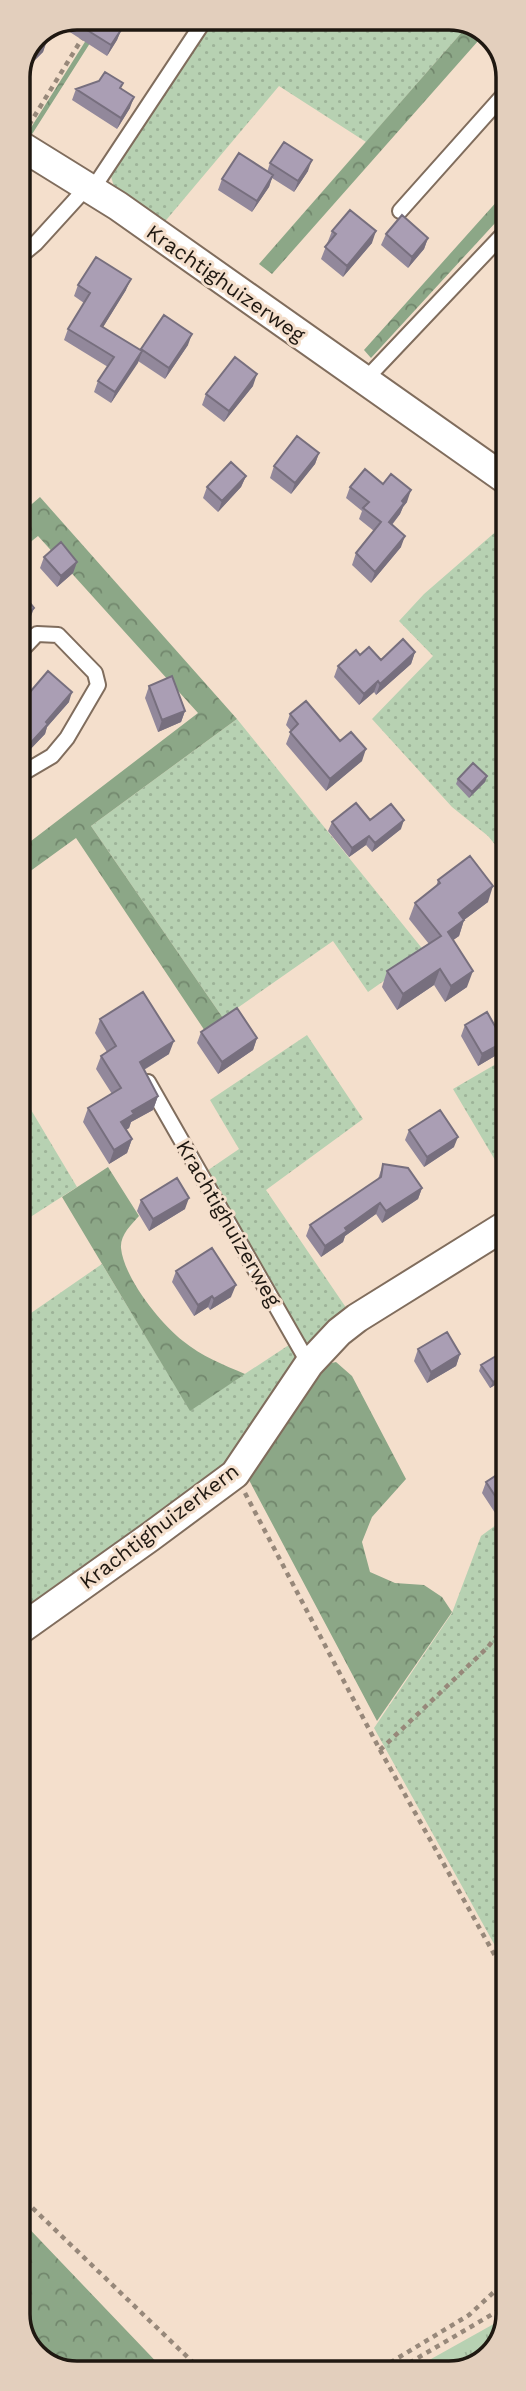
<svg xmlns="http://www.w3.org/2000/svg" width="526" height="2391" viewBox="0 0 526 2391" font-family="'Work Sans',sans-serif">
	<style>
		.grass { fill: url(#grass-dots) }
		.forest { fill: url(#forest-crowns) }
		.park { fill: url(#park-tufts) }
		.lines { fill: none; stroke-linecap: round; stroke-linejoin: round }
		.lane-casing { stroke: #806d5d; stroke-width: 18 }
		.street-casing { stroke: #806d5d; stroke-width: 32 }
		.path { stroke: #97887a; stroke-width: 4.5; stroke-dasharray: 5 5; stroke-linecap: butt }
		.lane { stroke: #fff; stroke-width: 14 }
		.street { stroke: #fff; stroke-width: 28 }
		.wall { fill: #92889b }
		.shaded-wall { fill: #776f7e }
		.building { fill: #aa9eb4; stroke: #776f7e; stroke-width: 2 }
		.labels { text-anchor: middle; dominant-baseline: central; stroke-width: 6; stroke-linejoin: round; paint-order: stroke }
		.street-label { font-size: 21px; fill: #1f1811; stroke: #f4dfcc }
		.rim { fill: none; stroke: #1f1811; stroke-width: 3.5 }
	</style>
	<defs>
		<pattern id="grass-dots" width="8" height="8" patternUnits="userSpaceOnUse" patternTransform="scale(1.75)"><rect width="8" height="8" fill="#b7d1b2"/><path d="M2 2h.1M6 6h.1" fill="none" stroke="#9db398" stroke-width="1.8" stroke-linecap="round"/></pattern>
		<pattern id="forest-crowns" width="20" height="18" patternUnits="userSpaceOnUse" patternTransform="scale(1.75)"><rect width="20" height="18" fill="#8ca787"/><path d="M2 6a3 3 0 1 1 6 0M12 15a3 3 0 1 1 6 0" fill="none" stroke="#72876d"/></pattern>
		<pattern id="park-tufts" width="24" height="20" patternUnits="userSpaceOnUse" patternTransform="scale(1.75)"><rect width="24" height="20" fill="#b7d1b2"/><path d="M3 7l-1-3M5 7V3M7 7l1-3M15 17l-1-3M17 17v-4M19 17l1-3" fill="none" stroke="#9db398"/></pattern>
	</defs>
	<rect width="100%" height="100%" fill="#f4dfcc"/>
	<path class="grass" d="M 186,18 L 457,18 L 469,24 L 366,142 L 279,86 L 162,225 L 117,197 L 110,173 L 206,30 Z
		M 508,521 L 508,860 L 488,836 L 452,807 L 372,719 L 433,656 L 399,621 L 424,594 Z
		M 237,719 L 425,952 L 368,992 L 333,941 L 223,1018 L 91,826 Z
		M 307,1035 L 363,1119 L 266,1190 L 349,1312 L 248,1443 L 203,1492 L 18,1619 L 18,1424 L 26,1418 L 18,1405 L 18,1322 L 102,1264 L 190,1410 L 298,1339 L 198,1177 L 239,1149 L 210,1100 Z
		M 508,1057 L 508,1182 L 453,1089 Z
		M 18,1088 L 77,1187 L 18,1225 Z
		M 508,1516 L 508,1969 L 374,1728 L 452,1613 L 481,1536 Z"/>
	<path class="forest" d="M 100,18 L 106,18 L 29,139 L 25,137 Z
		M 469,24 L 486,32 L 272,274 L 259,264 Z
		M 508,189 L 508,209 L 371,358 L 364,350 Z
		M 40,497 L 237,719 L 91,826 L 223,1018 L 205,1031 L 76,838 L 18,880 L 18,851 L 198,713 L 38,536 L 18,552 L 18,516 Z
		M 108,1167 L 139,1216 C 131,1225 120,1235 121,1248 C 124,1278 160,1323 183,1341 C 201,1356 224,1365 245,1374 L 190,1411 L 62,1197 Z
		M 336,1362 L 352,1376 L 406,1479 L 372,1517 L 362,1542 L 370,1572 L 395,1583 L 424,1585 L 442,1597 L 452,1612 L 377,1721 L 249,1480 L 253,1459 L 318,1366 Z
		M 18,2217 L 167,2373 L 69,2373 L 35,2357 L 18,2323 Z"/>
	<path class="park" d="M 508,2316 L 494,2354 L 458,2373 L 406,2373 Z"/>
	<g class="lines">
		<defs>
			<path id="lane" d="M 92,190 L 206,18
				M 400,211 L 508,90
				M 18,258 L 36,243 L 87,187
				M 364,381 L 508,229
				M 18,654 L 37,634 L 58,635 L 95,673 L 98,685 L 67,738 L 52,756 L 18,776
				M 148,1082 L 309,1364"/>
			<path id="street" d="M 18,144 L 118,206 L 508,481
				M 18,1631 L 150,1537 L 235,1474 L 309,1364 L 339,1332 L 357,1318 L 508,1224"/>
		</defs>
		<use href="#lane" class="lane-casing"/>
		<use href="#street" class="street-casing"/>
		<path class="path" d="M 29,125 L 83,37
			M 245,1493 L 380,1750 L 508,1979
			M 380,1750 L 487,1648 L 508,1622
			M 18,2194 L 204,2373
			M 373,2373 L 469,2315 L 508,2279
			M 392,2373 L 508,2305"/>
		<use href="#lane" class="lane"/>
		<use href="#street" class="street"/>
	</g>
	<path class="wall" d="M 76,18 L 121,30 L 117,40 L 107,56 L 62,27 L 46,41 L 43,52 L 23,72 L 20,69 L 35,34 Z
		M 123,83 L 121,88 L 130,108 L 117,129 L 72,100 L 76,89 Z
		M 270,163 L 308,171 L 294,192 L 272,178 L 269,187 L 252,212 L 218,190 L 222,179 L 267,172 Z
		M 332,231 L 372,243 L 343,277 L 321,259 Z
		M 386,234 L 428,238 L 424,249 L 408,268 L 381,245 Z
		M 78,285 L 126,290 L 103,327 L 140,351 L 141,349 L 188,345 L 165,379 L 138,361 L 111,403 L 94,392 L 98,381 L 108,367 L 64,340 L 68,329 L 84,303 L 74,296 Z
		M 508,375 L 508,391 L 504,386 Z
		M 253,386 L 224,422 L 202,405 L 206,394 Z
		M 319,453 L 315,464 L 291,494 L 270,478 L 274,466 Z
		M 246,476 L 241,487 L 218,512 L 203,498 L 207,487 Z
		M 383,484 L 407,502 L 403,507 L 400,514 L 392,525 L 401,547 L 371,583 L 352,565 L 356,553 L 374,531 L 359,519 L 362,511 L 346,498 L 350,487 Z
		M 44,557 L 77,562 L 73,573 L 57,587 L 40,568 Z
		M 415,652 L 411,664 L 376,695 L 374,692 L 359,705 L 334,677 L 338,666 L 360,655 L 381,660 Z
		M 149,686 L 185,711 L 181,722 L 158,732 L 145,698 Z
		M 69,702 L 47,727 L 45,734 L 21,759 L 18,756 L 18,706 Z
		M 290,714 L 340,741 L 362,761 L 326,791 L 286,744 L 291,731 L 286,725 Z
		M 487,776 L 485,782 L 469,798 L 456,784 L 458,779 Z
		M 370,820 L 401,829 L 372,852 L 366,845 L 349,857 L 328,831 L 332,822 Z
		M 438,880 L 488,902 L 464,920 L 459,936 L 453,940 L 467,987 L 445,1002 L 434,985 L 397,1010 L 382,987 L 387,971 L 429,944 L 409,919 L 415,903 L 436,887 Z
		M 100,1019 L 169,1054 L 144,1070 L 158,1096 L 153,1110 L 131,1122 L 129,1128 L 126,1130 L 132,1139 L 127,1153 L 109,1164 L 83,1122 L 88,1108 L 112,1094 L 96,1069 L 101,1056 L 107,1052 L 95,1033 Z
		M 465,1025 L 504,1042 L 500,1053 L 478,1066 L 461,1036 Z
		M 201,1032 L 257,1038 L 253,1050 L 218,1074 L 197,1043 Z
		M 409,1130 L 454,1147 L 424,1167 L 405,1140 Z
		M 383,1164 L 422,1188 L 418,1199 L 382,1223 L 376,1214 L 345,1236 L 343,1242 L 321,1257 L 306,1236 L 310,1225 L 378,1179 Z
		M 141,1200 L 185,1209 L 149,1231 L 137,1211 Z
		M 176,1271 L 231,1297 L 210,1310 L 208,1307 L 194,1316 L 172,1282 Z
		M 418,1349 L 460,1354 L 456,1366 L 427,1383 L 414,1361 Z
		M 481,1365 L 507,1373 L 505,1379 L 490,1388 L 479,1371 Z
		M 508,1479 L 508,1517 L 501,1522 L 482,1493 L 486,1482 Z"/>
	<path class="shaded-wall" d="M 63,23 L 62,27 L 39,48 L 43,37 L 54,27 Z
		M 121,30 L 117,40 L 107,56 L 111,45 Z
		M 47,41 L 43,52 L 23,72 L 26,61 Z
		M 134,97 L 130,108 L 117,129 L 121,118 Z
		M 312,160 L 308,171 L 294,192 L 298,181 Z
		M 273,175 L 269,187 L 252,212 L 257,201 Z
		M 376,231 L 372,243 L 343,277 L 347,266 Z
		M 428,238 L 424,249 L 408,268 L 412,257 Z
		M 131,279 L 126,290 L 97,337 L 101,326 Z
		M 192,334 L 188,345 L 165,379 L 169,368 Z
		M 142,351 L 138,363 L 111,403 L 115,392 Z
		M 257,374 L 253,386 L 224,422 L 229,411 Z
		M 319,453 L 315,464 L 291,494 L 295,483 Z
		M 246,476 L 241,487 L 218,512 L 222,501 Z
		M 411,490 L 407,502 L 403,507 L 400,514 L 385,533 L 389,522 L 402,501 Z
		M 405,536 L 401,547 L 371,583 L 375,572 Z
		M 77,562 L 73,573 L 57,587 L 61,576 Z
		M 34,608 L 30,619 L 18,631 L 18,624 Z
		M 415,652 L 411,664 L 376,695 L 380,684 Z
		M 378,681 L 374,692 L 359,705 L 364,694 Z
		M 72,692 L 69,702 L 47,727 L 45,734 L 21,759 L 25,749 Z
		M 185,711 L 181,722 L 158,732 L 162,720 Z
		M 366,749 L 362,761 L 326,791 L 330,779 Z
		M 487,776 L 485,782 L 469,798 L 472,792 Z
		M 404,820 L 401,829 L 372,852 L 375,843 Z
		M 369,836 L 366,845 L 349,857 L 352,848 Z
		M 493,886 L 488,902 L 464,920 L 459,936 L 442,948 L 448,932 L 459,913 Z
		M 440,969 L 434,985 L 397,1010 L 403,994 Z
		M 473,971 L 467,987 L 445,1002 L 451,986 Z
		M 257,1038 L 253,1050 L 218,1074 L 222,1062 Z
		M 174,1041 L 169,1054 L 135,1075 L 140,1062 Z
		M 504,1042 L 500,1053 L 478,1066 L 482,1054 Z
		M 158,1096 L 153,1110 L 131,1122 L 129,1128 L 116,1136 L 121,1122 L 132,1111 Z
		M 458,1137 L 454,1147 L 424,1167 L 427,1157 Z
		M 132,1139 L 127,1153 L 109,1164 L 114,1150 Z
		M 422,1188 L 418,1199 L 382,1223 L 386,1211 Z
		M 189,1198 L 185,1209 L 149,1231 L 153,1219 Z
		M 380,1203 L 376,1214 L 345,1236 L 343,1242 L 321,1257 L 325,1246 L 345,1228 Z
		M 236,1285 L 231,1297 L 210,1310 L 214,1299 Z
		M 212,1296 L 208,1307 L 194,1316 L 198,1305 Z
		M 460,1354 L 456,1366 L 427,1383 L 431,1372 Z
		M 507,1373 L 505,1379 L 490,1388 L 493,1382 Z
		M 508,1508 L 508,1517 L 501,1522 L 505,1511 Z"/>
	<path class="building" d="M 76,18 L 102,18 L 121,30 L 111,45 L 71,20 Z
		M 54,27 L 43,37 L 47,41 L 26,61 L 25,59 L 35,34 Z
		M 105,72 L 123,83 L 120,88 L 134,97 L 121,118 L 76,89 L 99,81 Z
		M 284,142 L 312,160 L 298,181 L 270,163 Z
		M 239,153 L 273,175 L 257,201 L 222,179 Z
		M 350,210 L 376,231 L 347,266 L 325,247 L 336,234 L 332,231 Z
		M 402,215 L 428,238 L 412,257 L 386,234 Z
		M 96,257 L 131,279 L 101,326 L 142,351 L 115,392 L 98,381 L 114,357 L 68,329 L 90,293 L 78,285 Z
		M 164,315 L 192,334 L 169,368 L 141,349 Z
		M 235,357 L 257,374 L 229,411 L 206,394 Z
		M 297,436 L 319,453 L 295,483 L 274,466 Z
		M 231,462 L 246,476 L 222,501 L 207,487 Z
		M 365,469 L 383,484 L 391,474 L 411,490 L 402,501 L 404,503 L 389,522 L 405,536 L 375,572 L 356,553 L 381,522 L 363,508 L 369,502 L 350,487 Z
		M 61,542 L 77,562 L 61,576 L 44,557 Z
		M 19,589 L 34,608 L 18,624 L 18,591 Z
		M 403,639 L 415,652 L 380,684 L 378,681 L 364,694 L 338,666 L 356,650 L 360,655 L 369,647 L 381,660 Z
		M 48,671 L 72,692 L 46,722 L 48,724 L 25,749 L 18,742 L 18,706 Z
		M 172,676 L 185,711 L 162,720 L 149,686 Z
		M 306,701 L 340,741 L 351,732 L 366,749 L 330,779 L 290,732 L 298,724 L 290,714 Z
		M 473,763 L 487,776 L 472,792 L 458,779 Z
		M 356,803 L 370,820 L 391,804 L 404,820 L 375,843 L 369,836 L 352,848 L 332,822 Z
		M 470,856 L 493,886 L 459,913 L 464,920 L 448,932 L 473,971 L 451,986 L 440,969 L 403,994 L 387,971 L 441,936 L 415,903 L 440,883 L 438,880 Z
		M 143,992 L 174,1041 L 140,1062 L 158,1096 L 132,1111 L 134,1114 L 121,1122 L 132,1139 L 114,1150 L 88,1108 L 121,1088 L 101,1056 L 116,1046 L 100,1019 Z
		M 237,1008 L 257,1038 L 222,1062 L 201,1032 Z
		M 487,1012 L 504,1042 L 482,1054 L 465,1025 Z
		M 440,1110 L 458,1137 L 427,1157 L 409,1130 Z
		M 383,1164 L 408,1168 L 422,1188 L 386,1211 L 380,1203 L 345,1228 L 347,1231 L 325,1246 L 310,1225 L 381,1177 Z
		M 177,1178 L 189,1198 L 153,1219 L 141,1200 Z
		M 212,1248 L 236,1285 L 214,1299 L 212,1296 L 198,1305 L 176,1271 Z
		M 447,1332 L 460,1354 L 431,1372 L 418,1349 Z
		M 496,1356 L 507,1373 L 493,1382 L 481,1365 Z
		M 503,1471 L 508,1479 L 508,1508 L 505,1511 L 486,1482 Z"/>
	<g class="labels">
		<g class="street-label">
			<text transform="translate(226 283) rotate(35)">Krachtighuizerweg</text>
			<text transform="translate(229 1223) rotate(60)">Krachtighuizerweg</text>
			<text transform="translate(159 1526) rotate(-37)">Krachtighuizerkern</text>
		</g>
	</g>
	<path d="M0 0H526V2391H0ZM77 30H449A47 47 0 0 1 496 77V2314A47 47 0 0 1 449 2361H77A47 47 0 0 1 30 2314V77A47 47 0 0 1 77 30Z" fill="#e3cfbd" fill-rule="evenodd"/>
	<path class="rim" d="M77 30H449A47 47 0 0 1 496 77V2314A47 47 0 0 1 449 2361H77A47 47 0 0 1 30 2314V77A47 47 0 0 1 77 30Z"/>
</svg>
